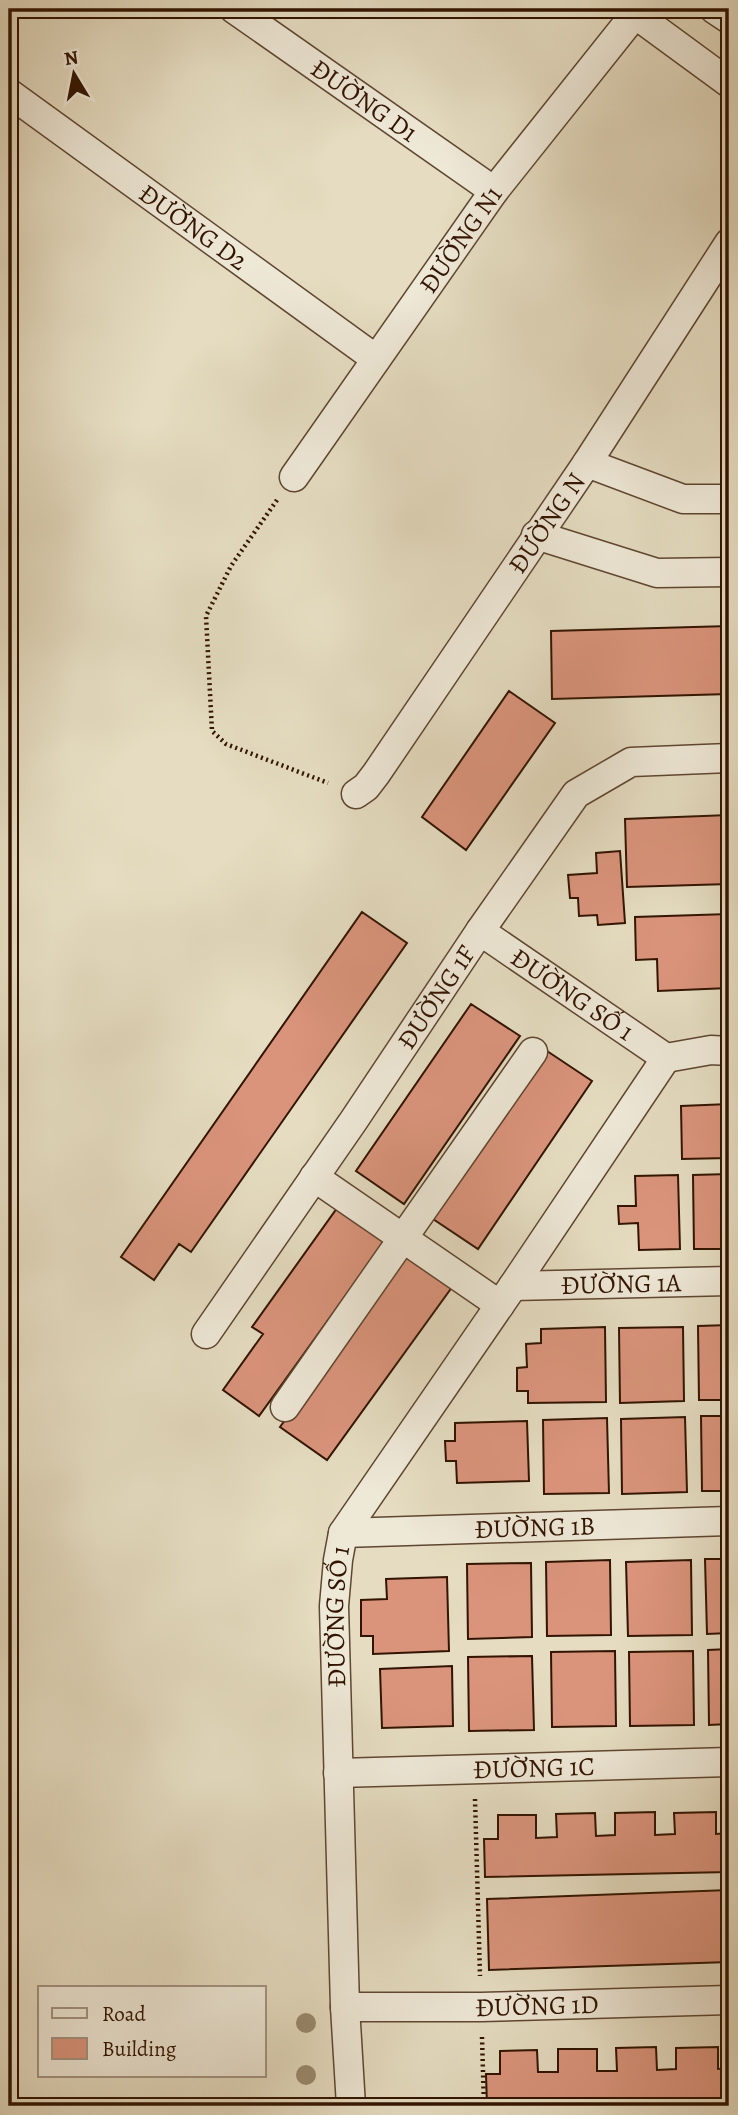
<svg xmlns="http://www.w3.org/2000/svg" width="738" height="2115" viewBox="0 0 738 2115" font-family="Alegreya,serif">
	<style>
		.building { fill: #da947c; stroke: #321400; stroke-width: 2 }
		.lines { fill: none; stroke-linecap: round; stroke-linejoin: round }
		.minor-casing { stroke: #5f4630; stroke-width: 31 }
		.path { stroke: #321400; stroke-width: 4.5; stroke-dasharray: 2 3.5; stroke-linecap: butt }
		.minor { stroke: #eee8d7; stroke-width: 28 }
		.tree { fill: #998a6f }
		.labels { text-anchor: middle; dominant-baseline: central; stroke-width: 5; stroke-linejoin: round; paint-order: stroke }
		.street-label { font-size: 26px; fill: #321400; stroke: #eee8d7 }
	</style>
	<rect width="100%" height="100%" fill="#e5dcc1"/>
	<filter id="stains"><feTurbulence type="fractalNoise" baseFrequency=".00286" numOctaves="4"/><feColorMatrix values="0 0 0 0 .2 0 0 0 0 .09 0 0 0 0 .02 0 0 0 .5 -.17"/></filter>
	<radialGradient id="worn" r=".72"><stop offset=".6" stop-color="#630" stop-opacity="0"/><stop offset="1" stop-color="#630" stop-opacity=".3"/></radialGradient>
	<path class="building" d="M 729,626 L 729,694 L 552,699 L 551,631 Z
		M 509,691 L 555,723 L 466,850 L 422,817 Z
		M 729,815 L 729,884 L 627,887 L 625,819 Z
		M 620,851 L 625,923 L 598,925 L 597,915 L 579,916 L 578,898 L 570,898 L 568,875 L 597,873 L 596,853 Z
		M 362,912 L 407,943 L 191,1252 L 179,1244 L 154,1280 L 121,1257 Z
		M 729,914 L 729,988 L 658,991 L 657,959 L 636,960 L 635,917 Z
		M 471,1004 L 520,1036 L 404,1204 L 356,1171 Z
		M 544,1049 L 592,1081 L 478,1249 L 430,1217 Z
		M 729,1104 L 729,1158 L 682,1159 L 681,1106 Z
		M 729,1174 L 729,1249 L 694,1249 L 693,1175 Z
		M 678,1175 L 680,1249 L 639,1250 L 638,1223 L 619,1224 L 618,1206 L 636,1206 L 635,1176 Z
		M 340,1204 L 388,1237 L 259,1416 L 223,1390 L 263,1334 L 252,1327 Z
		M 407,1250 L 455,1283 L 327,1460 L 280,1427 Z
		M 729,1325 L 729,1400 L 699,1400 L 698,1326 Z
		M 605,1327 L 606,1402 L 528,1403 L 528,1391 L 517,1391 L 517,1368 L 527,1367 L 526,1344 L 541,1343 L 541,1329 Z
		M 683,1327 L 684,1401 L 620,1403 L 619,1328 Z
		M 701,1416 L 729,1416 L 729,1491 L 702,1491 Z
		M 685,1417 L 687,1492 L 622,1494 L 621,1419 Z
		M 607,1418 L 609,1493 L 544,1494 L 543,1420 Z
		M 527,1421 L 529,1481 L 457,1483 L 456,1461 L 446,1461 L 445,1441 L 455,1441 L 455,1423 Z
		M 705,1559 L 729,1559 L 729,1633 L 707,1634 Z
		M 610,1560 L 611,1635 L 547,1636 L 546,1562 Z
		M 691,1560 L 692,1635 L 628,1636 L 626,1562 Z
		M 531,1563 L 532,1637 L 468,1639 L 467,1564 Z
		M 447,1577 L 449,1651 L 373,1654 L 373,1636 L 361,1636 L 361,1600 L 387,1599 L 386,1579 Z
		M 729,1649 L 729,1724 L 709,1725 L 708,1650 Z
		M 615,1651 L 616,1726 L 552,1727 L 551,1652 Z
		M 693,1651 L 694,1725 L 630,1726 L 629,1652 Z
		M 532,1656 L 534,1730 L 469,1731 L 468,1657 Z
		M 452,1666 L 453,1726 L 382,1728 L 380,1669 Z
		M 655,1812 L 655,1835 L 675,1834 L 674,1813 L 716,1812 L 716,1834 L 729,1833 L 729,1872 L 485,1877 L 484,1839 L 498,1839 L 498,1815 L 536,1815 L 536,1838 L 557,1837 L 556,1814 L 595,1813 L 596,1836 L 615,1835 L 615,1813 Z
		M 729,1890 L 729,1962 L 489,1970 L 487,1899 Z
		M 656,2047 L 657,2070 L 676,2069 L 676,2048 L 718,2047 L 718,2069 L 729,2068 L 729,2106 L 487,2106 L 486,2074 L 500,2074 L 500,2051 L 537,2050 L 538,2072 L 558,2072 L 558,2049 L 597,2049 L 597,2071 L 617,2071 L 616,2048 Z"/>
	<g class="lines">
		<defs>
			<g id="minor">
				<path id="s1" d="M 234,9 L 494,191"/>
				<path d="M 628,9 L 729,83"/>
				<path d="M 714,9 L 729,19"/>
				<path id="s2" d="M 9,93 L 376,359"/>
				<path d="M 587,463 L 683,499 L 729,499"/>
				<path id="s3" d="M 294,477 L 494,191 L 639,9"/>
				<path d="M 536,535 L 657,573 L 729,572"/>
				<path id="s4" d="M 356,794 L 366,787 L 376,774 L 587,463 L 729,243"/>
				<path id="s5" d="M 480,931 L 666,1058 L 711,1050 L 729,1051"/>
				<path d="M 314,1177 L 500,1305"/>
				<path id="s6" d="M 513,1286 L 729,1281"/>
				<path id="s7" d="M 206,1334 L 354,1120 L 480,931 L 576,794 L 631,762 L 729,758"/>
				<path d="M 285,1407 L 533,1052"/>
				<path id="s8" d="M 343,1533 L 729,1521"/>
				<path id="s9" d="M 338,1773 L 729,1762"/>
				<path id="s10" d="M 345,2007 L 481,2007 L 729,2000"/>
				<path id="s11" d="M 351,2106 L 345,2007 L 334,1606 L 338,1560 L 343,1533 L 513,1286 L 666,1058"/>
			</g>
		</defs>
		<use href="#minor" class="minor-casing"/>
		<path class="path" d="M 277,500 L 231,566 L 206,616 L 212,731 L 226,744 L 328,783
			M 475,1799 L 480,1976
			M 482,2037 L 484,2106"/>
		<use href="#minor" class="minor"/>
	</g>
	<g class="tree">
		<circle cx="306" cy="2023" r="10"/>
		<circle cx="306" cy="2075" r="10"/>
	</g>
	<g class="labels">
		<g class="street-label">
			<text stroke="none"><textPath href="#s1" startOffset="159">ĐƯỜNG D1</textPath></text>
			<text stroke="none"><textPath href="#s2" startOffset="228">ĐƯỜNG D2</textPath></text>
			<text stroke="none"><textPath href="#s3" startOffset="290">ĐƯỜNG N1</textPath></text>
			<text stroke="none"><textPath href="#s4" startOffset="332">ĐƯỜNG N</textPath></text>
			<text stroke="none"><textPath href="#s5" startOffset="112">ĐƯỜNG SỐ 1</textPath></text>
			<text stroke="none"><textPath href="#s7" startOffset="408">ĐƯỜNG 1F</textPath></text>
			<text stroke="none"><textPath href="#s6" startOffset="108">ĐƯỜNG 1A</textPath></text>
			<text stroke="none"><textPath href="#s8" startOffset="192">ĐƯỜNG 1B</textPath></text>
			<text stroke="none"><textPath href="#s11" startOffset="490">ĐƯỜNG SỐ 1</textPath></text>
			<text stroke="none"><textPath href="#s9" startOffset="196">ĐƯỜNG 1C</textPath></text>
			<text stroke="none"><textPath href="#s10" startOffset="192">ĐƯỜNG 1D</textPath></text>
		</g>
	</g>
	<rect width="738" height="2115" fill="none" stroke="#e5dcc1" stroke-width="35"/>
	<rect x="10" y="10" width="717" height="2094" fill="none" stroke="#321400" stroke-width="3.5"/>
	<rect x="18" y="18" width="703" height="2080" fill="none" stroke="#321400" stroke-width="2"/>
	<rect x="38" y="1986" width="228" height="91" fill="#eee8d7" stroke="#a39381" stroke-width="2"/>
	<rect x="52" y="2008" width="35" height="10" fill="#eee8d7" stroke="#a39381" stroke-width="2"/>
	<text x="102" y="2021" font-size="21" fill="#321400">Road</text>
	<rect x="52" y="2038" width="35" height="21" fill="#da947c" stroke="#a39381" stroke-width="2"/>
	<text x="102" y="2056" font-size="21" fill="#321400">Building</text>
	<g transform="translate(74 74) rotate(350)" stroke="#eee8d7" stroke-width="5" paint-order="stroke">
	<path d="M0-5L12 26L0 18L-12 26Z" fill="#321400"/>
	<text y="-10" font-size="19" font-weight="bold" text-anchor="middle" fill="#321400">N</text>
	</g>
	<rect width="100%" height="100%" filter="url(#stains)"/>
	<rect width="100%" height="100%" fill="url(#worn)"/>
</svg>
